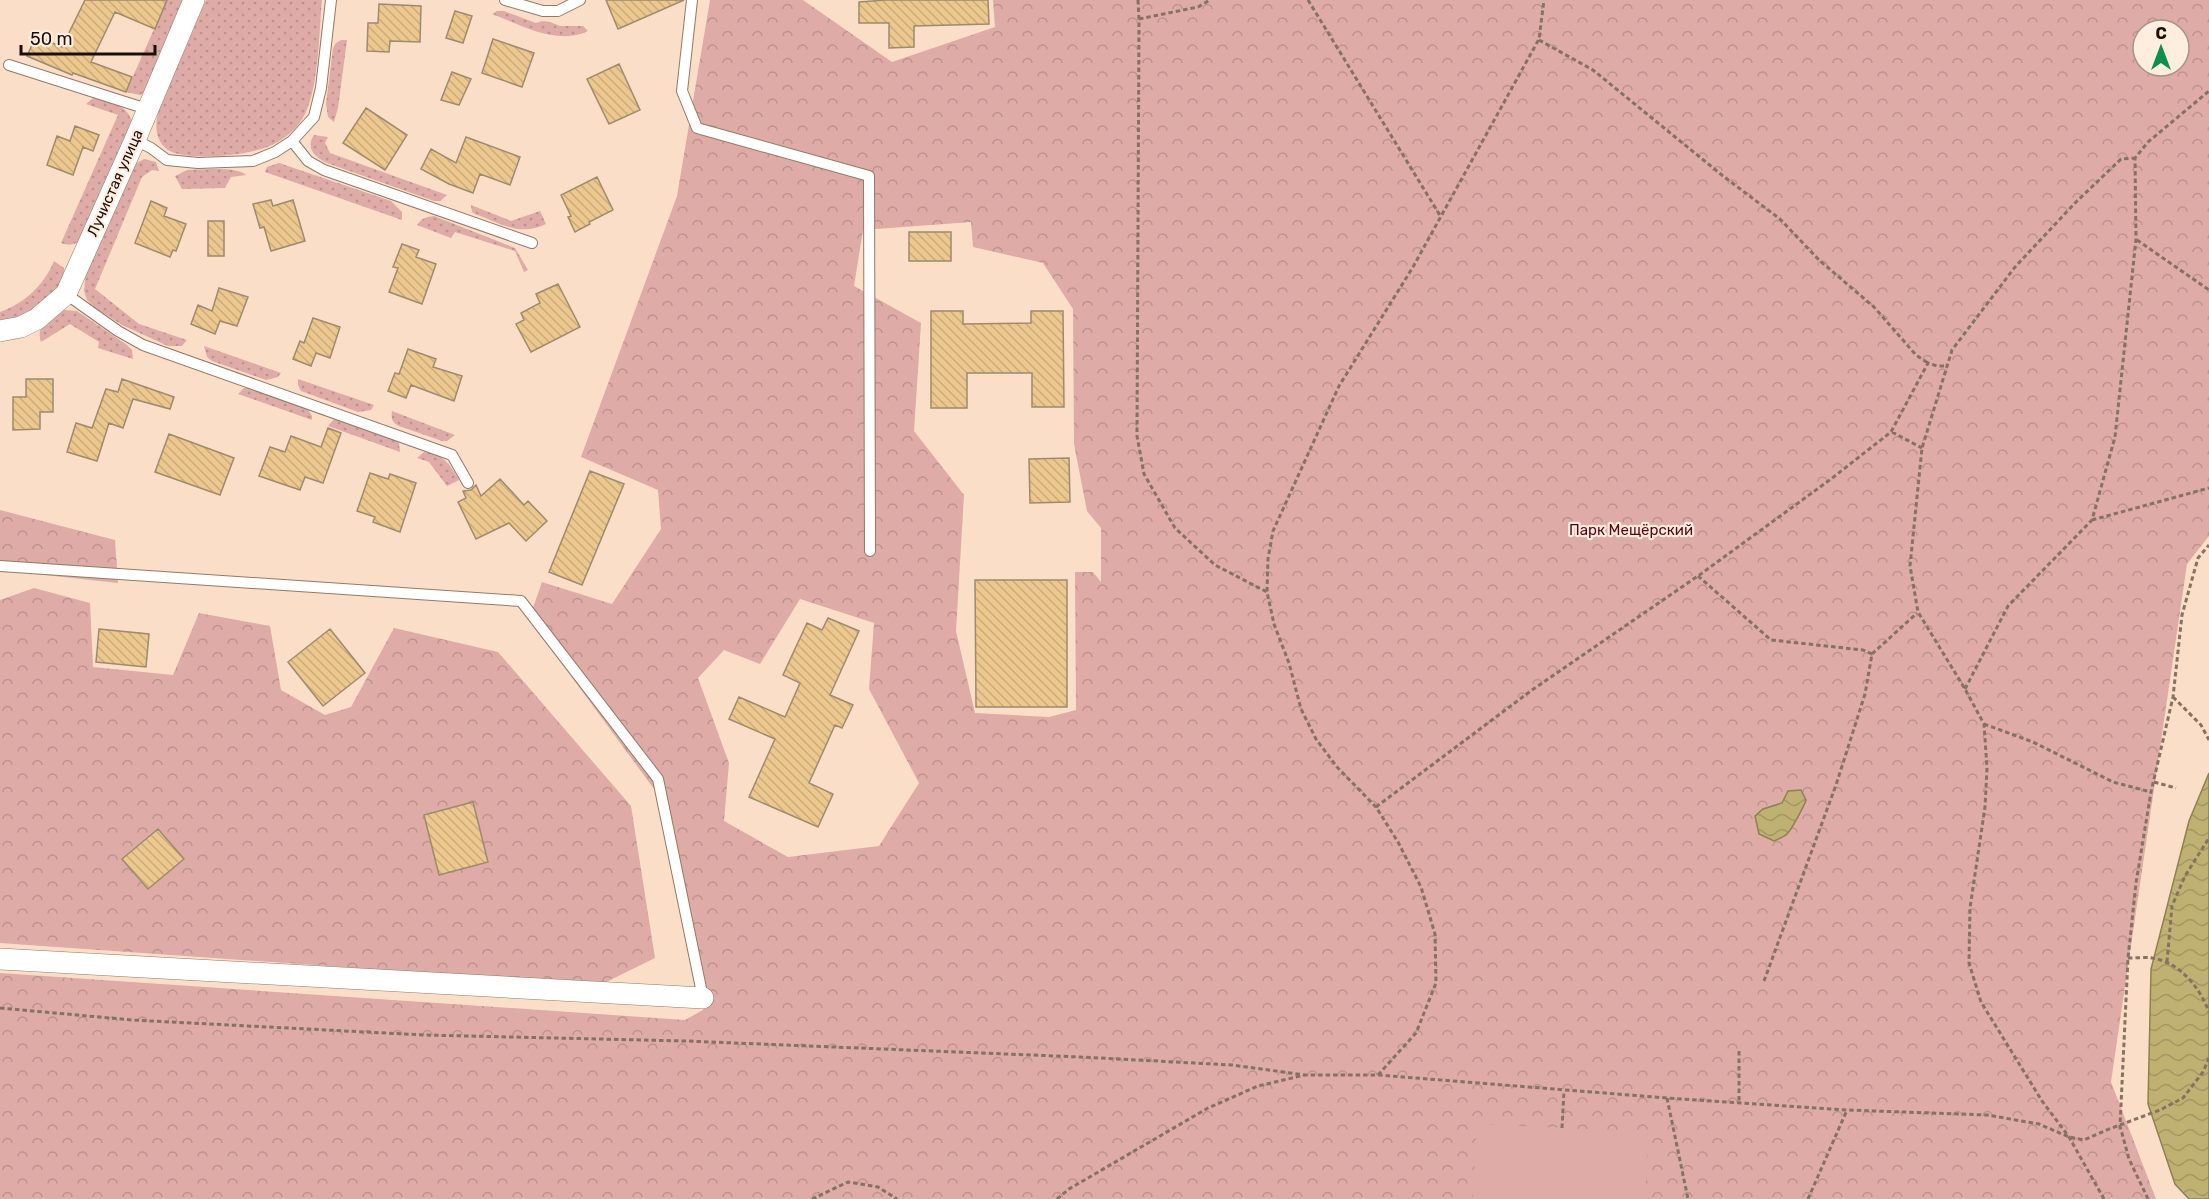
<svg xmlns="http://www.w3.org/2000/svg" width="2209" height="1199" viewBox="0 0 2209 1199" font-family="Rubik,sans-serif">
	<style>
		.grass { fill: url(#grass-dots) }
		.forest { fill: url(#forest-crowns); fill-rule: evenodd }
		.pitch { fill: #deaba7 }
		.water { fill: url(#water-waves); stroke: #8e8152; stroke-width: 1.5 }
		.building { fill: url(#building-back-hatch); stroke: #9c8b6f; stroke-width: 1.5 }
		.lines { fill: none; stroke-linecap: round; stroke-linejoin: round }
		.lane-casing { stroke: #947a65; stroke-width: 12 }
		.street-casing { stroke: #947a65; stroke-width: 22 }
		.path { stroke: #857262; stroke-width: 3; stroke-dasharray: 4.5 3; stroke-linecap: butt }
		.lane { stroke: #fff; stroke-width: 10 }
		.street { stroke: #fff; stroke-width: 21 }
		.labels { text-anchor: middle; dominant-baseline: central; stroke-width: 4.5; stroke-linejoin: round; paint-order: stroke }
		.street-label { font-size: 15px; fill: #1a1008; stroke: #ffede0 }
		.park-label { font-size: 15px; fill: #5a050e; stroke: #ffede0 }
	</style>
	<defs>
		<pattern id="grass-dots" width="8" height="8" patternUnits="userSpaceOnUse" patternTransform="scale(1.5)"><rect width="8" height="8" fill="#deaba7"/><path d="M2 2h.1M6 6h.1" fill="none" stroke="#be928e" stroke-width="1.8" stroke-linecap="round"/></pattern>
		<pattern id="forest-crowns" width="20" height="18" patternUnits="userSpaceOnUse" patternTransform="scale(1.5)"><rect width="20" height="18" fill="#deaba7"/><path d="M2 6a3 3 0 1 1 6 0M12 15a3 3 0 1 1 6 0" fill="none" stroke="#be928e"/></pattern>
		<pattern id="water-waves" width="16" height="10" patternUnits="userSpaceOnUse" patternTransform="scale(1.5)"><rect width="16" height="10" fill="#bfb172"/><path d="M0 5q4-4 8 0t8 0" fill="none" stroke="#a49761"/></pattern>
		<pattern id="building-back-hatch" width="6" height="6" patternUnits="userSpaceOnUse" patternTransform="scale(1.5)"><rect width="6" height="6" fill="#ecc88e"/><path d="M-1 5l2 2M0 0l6 6M5-1l2 2" fill="none" stroke="#caab79"/></pattern>
	</defs>
	<rect width="100%" height="100%" fill="#fbdec7"/>
	<path class="grass" d="M 167,0 L 187,0 L 146,92 L 140,95 L 126,92 Z
		M 206,0 L 322,0 C 319,32 319,86 305,114 C 299,127 285,139 272,145 C 253,155 187,162 168,150 C 155,141 155,126 158,113 Z
		M 497,11 L 504,11 L 536,23 L 542,21 L 550,22 L 560,26 L 583,26 L 588,31 C 557,46 521,25 492,14 Z
		M 341,40 L 347,40 L 338,108 L 334,122 L 328,117 L 326,104 L 333,48 L 336,43 Z
		M 93,98 C 108,100 127,105 132,121 L 82,239 C 75,245 70,246 61,243 L 118,115 L 86,104 Z
		M 314,135 L 328,137 L 325,143 L 330,153 L 447,195 L 440,201 L 434,201 L 327,163 C 315,157 305,148 314,135 Z
		M 144,159 L 156,162 L 159,171 L 152,170 L 142,177 L 95,289 L 139,324 L 187,340 L 182,346 L 168,346 L 122,325 L 94,307 L 87,300 L 84,291 L 86,271 L 133,165 Z
		M 279,163 L 391,201 L 402,212 L 402,220 L 265,172 L 267,167 Z
		M 187,170 C 200,170 237,166 246,175 L 231,177 L 225,188 L 182,189 L 175,176 Z
		M 471,205 L 511,221 L 540,211 L 546,224 C 520,237 500,223 475,214 L 472,212 Z
		M 434,216 L 515,248 L 528,270 L 524,272 L 515,251 L 455,232 L 451,238 L 417,225 C 422,218 426,217 434,216 Z
		M 54,261 L 64,268 C 66,284 45,305 32,313 C 23,318 10,320 0,324 L 0,312 C 25,303 44,285 54,261 Z
		M 64,310 L 77,311 L 127,345 L 132,350 L 133,359 L 98,348 L 99,342 L 70,324 L 41,342 C 35,326 51,315 64,310 Z
		M 204,346 L 281,373 L 278,377 L 266,380 L 212,361 L 207,357 Z
		M 298,379 L 374,405 L 371,410 L 358,412 L 301,391 L 298,385 Z
		M 244,388 L 250,388 L 307,408 L 312,416 L 312,420 L 238,394 Z
		M 392,411 L 455,435 L 447,441 L 442,441 L 399,426 C 392,422 391,419 392,411 Z
		M 334,419 L 394,439 L 399,443 L 400,452 L 328,426 Z
		M 424,452 C 442,453 451,465 459,480 L 447,486 L 429,462 L 417,458 Z"/>
	<path class="forest" d="M 710,0 L 803,0 L 892,62 L 995,27 L 993,0 L 2209,0 L 2209,536 L 2187,564 L 2111,1082 L 2156,1199 L 0,1199 L 0,973 L 685,1020 L 703,1010 L 657,793 L 529,619 L 542,582 L 612,604 L 661,529 L 658,490 L 581,457 L 677,196 ZM 2143,30 L 2179,30 L 2179,66 L 2143,66 ZM 971,222 L 973,247 L 1043,263 L 1073,309 L 1074,444 L 1087,511 L 1101,528 L 1101,582 L 1093,572 L 1075,572 L 1076,710 L 1049,717 L 975,713 L 956,631 L 964,495 L 914,431 L 921,323 L 854,286 L 863,230 ZM 800,599 L 874,623 L 869,689 L 919,783 L 879,846 L 788,857 L 724,821 L 729,763 L 698,678 L 724,650 L 760,664 Z
		M 0,510 L 115,540 L 118,583 L 8,571 L 0,568 Z
		M 34,588 L 90,603 L 93,667 L 173,675 L 199,613 L 270,626 L 281,690 L 325,715 L 351,707 L 394,628 L 498,652 L 631,806 L 655,958 L 600,985 L 0,943 L 0,600 Z"/>
	<path class="pitch" d="M 1477,1124 L 1648,1132 L 1645,1199 L 1473,1199 Z"/>
	<path class="water" d="M 2209,773 L 2209,1199 L 2189,1199 L 2175,1184 L 2148,1104 L 2151,969 L 2189,821 Z
		M 1801,790 L 1806,800 C 1804,806 1792,829 1787,834 C 1784,837 1778,839 1774,841 L 1759,834 L 1755,816 L 1763,809 L 1782,803 L 1788,791 Z"/>
	<path class="building" d="M 85,0 L 167,0 L 155,29 L 115,12 L 91,62 L 132,77 L 126,92 L 73,73 L 72,75 L 27,56 L 36,36 L 62,47 Z
		M 606,0 L 684,0 L 618,29 Z
		M 886,0 L 988,0 L 989,24 L 914,26 L 914,47 L 889,48 L 889,23 L 859,23 L 859,2 Z
		M 379,4 L 421,6 L 420,42 L 390,41 L 389,52 L 367,51 L 368,23 L 378,23 Z
		M 455,11 L 472,16 L 463,43 L 446,38 Z
		M 493,39 L 534,53 L 522,87 L 482,73 Z
		M 619,64 L 640,110 L 609,124 L 587,79 Z
		M 452,72 L 471,79 L 459,105 L 441,100 Z
		M 366,108 L 407,135 L 385,170 L 343,143 Z
		M 75,126 L 99,135 L 93,151 L 83,147 L 73,175 L 47,165 L 57,136 L 70,141 Z
		M 466,137 L 520,157 L 510,185 L 480,174 L 473,193 L 449,184 L 421,169 L 431,149 L 456,163 Z
		M 597,177 L 613,210 L 589,222 L 590,224 L 575,232 L 568,217 L 571,216 L 561,195 Z
		M 271,200 L 273,206 L 293,200 L 305,241 L 271,251 L 264,227 L 260,228 L 253,204 Z
		M 151,201 L 167,208 L 164,216 L 186,224 L 176,251 L 173,250 L 170,257 L 135,243 Z
		M 208,221 L 224,221 L 224,256 L 208,256 Z
		M 909,232 L 951,232 L 951,261 L 909,261 Z
		M 402,244 L 419,250 L 416,257 L 436,264 L 422,304 L 389,292 L 398,268 L 393,267 Z
		M 558,284 L 580,327 L 531,352 L 516,324 L 524,320 L 521,313 L 540,303 L 536,294 Z
		M 219,288 L 248,297 L 237,326 L 220,321 L 215,334 L 191,324 L 198,305 L 212,311 Z
		M 931,311 L 963,311 L 963,324 L 1031,323 L 1031,311 L 1063,311 L 1064,407 L 1032,407 L 1032,373 L 967,373 L 967,408 L 931,408 Z
		M 313,318 L 340,327 L 330,358 L 316,353 L 311,366 L 293,359 L 300,341 L 304,343 Z
		M 408,349 L 436,359 L 433,367 L 462,376 L 454,401 L 411,385 L 406,398 L 388,391 L 395,373 L 399,374 Z
		M 26,379 L 53,379 L 53,412 L 40,412 L 40,429 L 13,430 L 13,397 L 26,397 Z
		M 122,379 L 174,397 L 170,409 L 133,399 L 123,428 L 109,423 L 97,461 L 67,452 L 76,423 L 92,428 L 106,389 L 118,392 Z
		M 328,428 L 341,433 L 323,483 L 305,477 L 300,490 L 259,476 L 270,447 L 285,452 L 291,436 L 321,447 Z
		M 169,434 L 234,458 L 220,495 L 155,472 Z
		M 1069,458 L 1070,502 L 1030,503 L 1029,459 Z
		M 590,471 L 624,484 L 582,585 L 549,572 Z
		M 370,473 L 388,479 L 390,474 L 416,483 L 400,532 L 373,522 L 375,517 L 357,511 Z
		M 500,479 L 524,505 L 528,501 L 547,521 L 526,541 L 509,523 L 476,539 L 458,502 L 466,498 L 463,491 L 471,490 L 476,485 L 481,496 Z
		M 975,580 L 1067,580 L 1067,707 L 976,707 Z
		M 828,618 L 859,631 L 830,695 L 853,705 L 842,728 L 835,725 L 809,783 L 833,794 L 818,827 L 749,797 L 775,739 L 729,719 L 739,697 L 785,717 L 800,683 L 783,675 L 807,623 L 822,630 Z
		M 99,629 L 149,634 L 146,667 L 96,662 Z
		M 330,629 L 365,673 L 323,706 L 288,662 Z
		M 473,802 L 488,862 L 439,875 L 424,815 Z
		M 158,829 L 184,859 L 148,889 L 122,859 Z"/>
	<g class="lines">
		<defs>
			<path id="lane" d="M 505,0 L 543,11 L 558,11 L 580,0
				M 692,0 L 682,91 L 697,128 L 869,176 L 870,551
				M 9,65 L 147,109
				M 135,140 L 151,148 L 167,160 L 198,163 L 253,161 L 275,152 L 292,141 L 314,117 L 321,88 L 331,0
				M 292,141 L 308,161 L 324,170 L 532,243
				M 66,294 L 118,331 L 143,345 L 452,455 L 468,483
				M 0,566 L 521,601 L 658,779 L 703,998"/>
			<path id="street" d="M 0,331 L 21,327 L 37,319 L 66,294 L 135,140 L 194,0
				M 0,959 L 703,998"/>
		</defs>
		<use href="#lane" class="lane-casing"/>
		<use href="#street" class="street-casing"/>
		<path class="path" d="M 1138,0 L 1139,19 L 1137,436 L 1144,474 L 1175,528 L 1215,565 L 1267,592
			M 1308,0 L 1441,217
			M 1139,19 L 1198,7 L 1210,0
			M 1539,40 L 1593,70 L 1723,176 L 1780,219 L 1819,260 L 1874,307 L 1916,355 L 1928,363
			M 2137,240 L 2209,290
			M 1892,432 L 1922,448
			M 2092,520 L 2209,488
			M 1698,576 L 1771,640 L 1863,650 L 1872,654
			M 1965,689 L 2008,606 L 2092,520 L 2115,437 L 2136,239 L 2135,158 L 2148,142 L 2209,91
			M 2173,697 L 2201,725 L 2209,740
			M 1984,724 L 2033,742 L 2113,782 L 2151,792
			M 2154,782 L 2176,788
			M 1376,807 L 1532,690 L 1698,576 L 1831,479 L 1891,432 L 1928,363 L 1937,366 L 1947,366
			M 2128,958 C 2136,958 2145,957 2152,958 C 2180,962 2200,988 2209,1012
			M 2167,962 L 2172,906 L 2185,876 L 2209,838
			M 1764,981 L 1836,785 L 1865,694 L 1872,654 L 1917,613
			M 0,1008 L 132,1020 L 424,1035 L 686,1041 L 1080,1057 L 1232,1065 L 1305,1075
			M 1739,1051 L 1739,1103
			M 1378,1075 L 1416,1033 L 1436,983 L 1435,934 L 1421,887 L 1398,842 L 1376,807 L 1337,767 L 1316,739 L 1301,709 L 1289,663 L 1274,624 L 1267,592 L 1268,559 L 1273,531 L 1339,386 L 1413,267 L 1539,39 L 1544,0
			M 1667,1098 L 1688,1199
			M 1562,1128 L 1564,1091
			M 812,1199 L 848,1182 L 878,1187 L 897,1199
			M 1057,1199 L 1069,1189 L 1208,1108 L 1258,1086 L 1305,1075 L 1378,1075 L 1667,1098 L 1847,1110 L 1987,1115 L 2039,1124 L 2069,1137 L 2084,1140 L 2109,1129 L 2160,1110 L 2183,1098 L 2203,1072 L 2209,1058
			M 1808,1199 L 1847,1110
			M 2104,1199 L 2069,1137 L 2042,1101 L 1981,1002 L 1969,963 L 1970,908 L 1985,807 L 1987,768 L 1984,724 L 1965,689 L 1918,612 L 1910,566 L 1922,448 L 1952,350 L 2015,267 L 2075,203 L 2121,159 L 2135,158
			M 2148,1199 L 2129,1159 L 2120,1126 L 2128,958 L 2136,883 L 2151,792 L 2173,697 L 2182,615 L 2198,558 L 2209,545"/>
		<use href="#lane" class="lane"/>
		<use href="#street" class="street"/>
	</g>
	<g class="labels">
		<g class="street-label">
			<text transform="translate(115 183) rotate(-66)">Лучистая улица</text>
		</g>
		<g class="park-label">
			<text x="1631" y="530">Парк Мещёрский</text>
		</g>
	</g>
	<g transform="translate(2161 48)"><circle r="28" fill="#ffede0" stroke="#a3958a" stroke-width="1.5"/>
	<path d="M0-4.5L10 22L0 15L-10 22Z" fill="#08914f"/>
	<text y="-9" font-size="16" font-weight="bold" text-anchor="middle" fill="#1a1008">С</text>
	</g>
	<path d="M21 45v9h134v-9" fill="none" stroke="#1a1008" stroke-width="3"/>
	<text x="30" y="45" font-size="18" fill="#1a1008" stroke="#ffede0" stroke-width="4.5" paint-order="stroke">50 m</text>
</svg>
